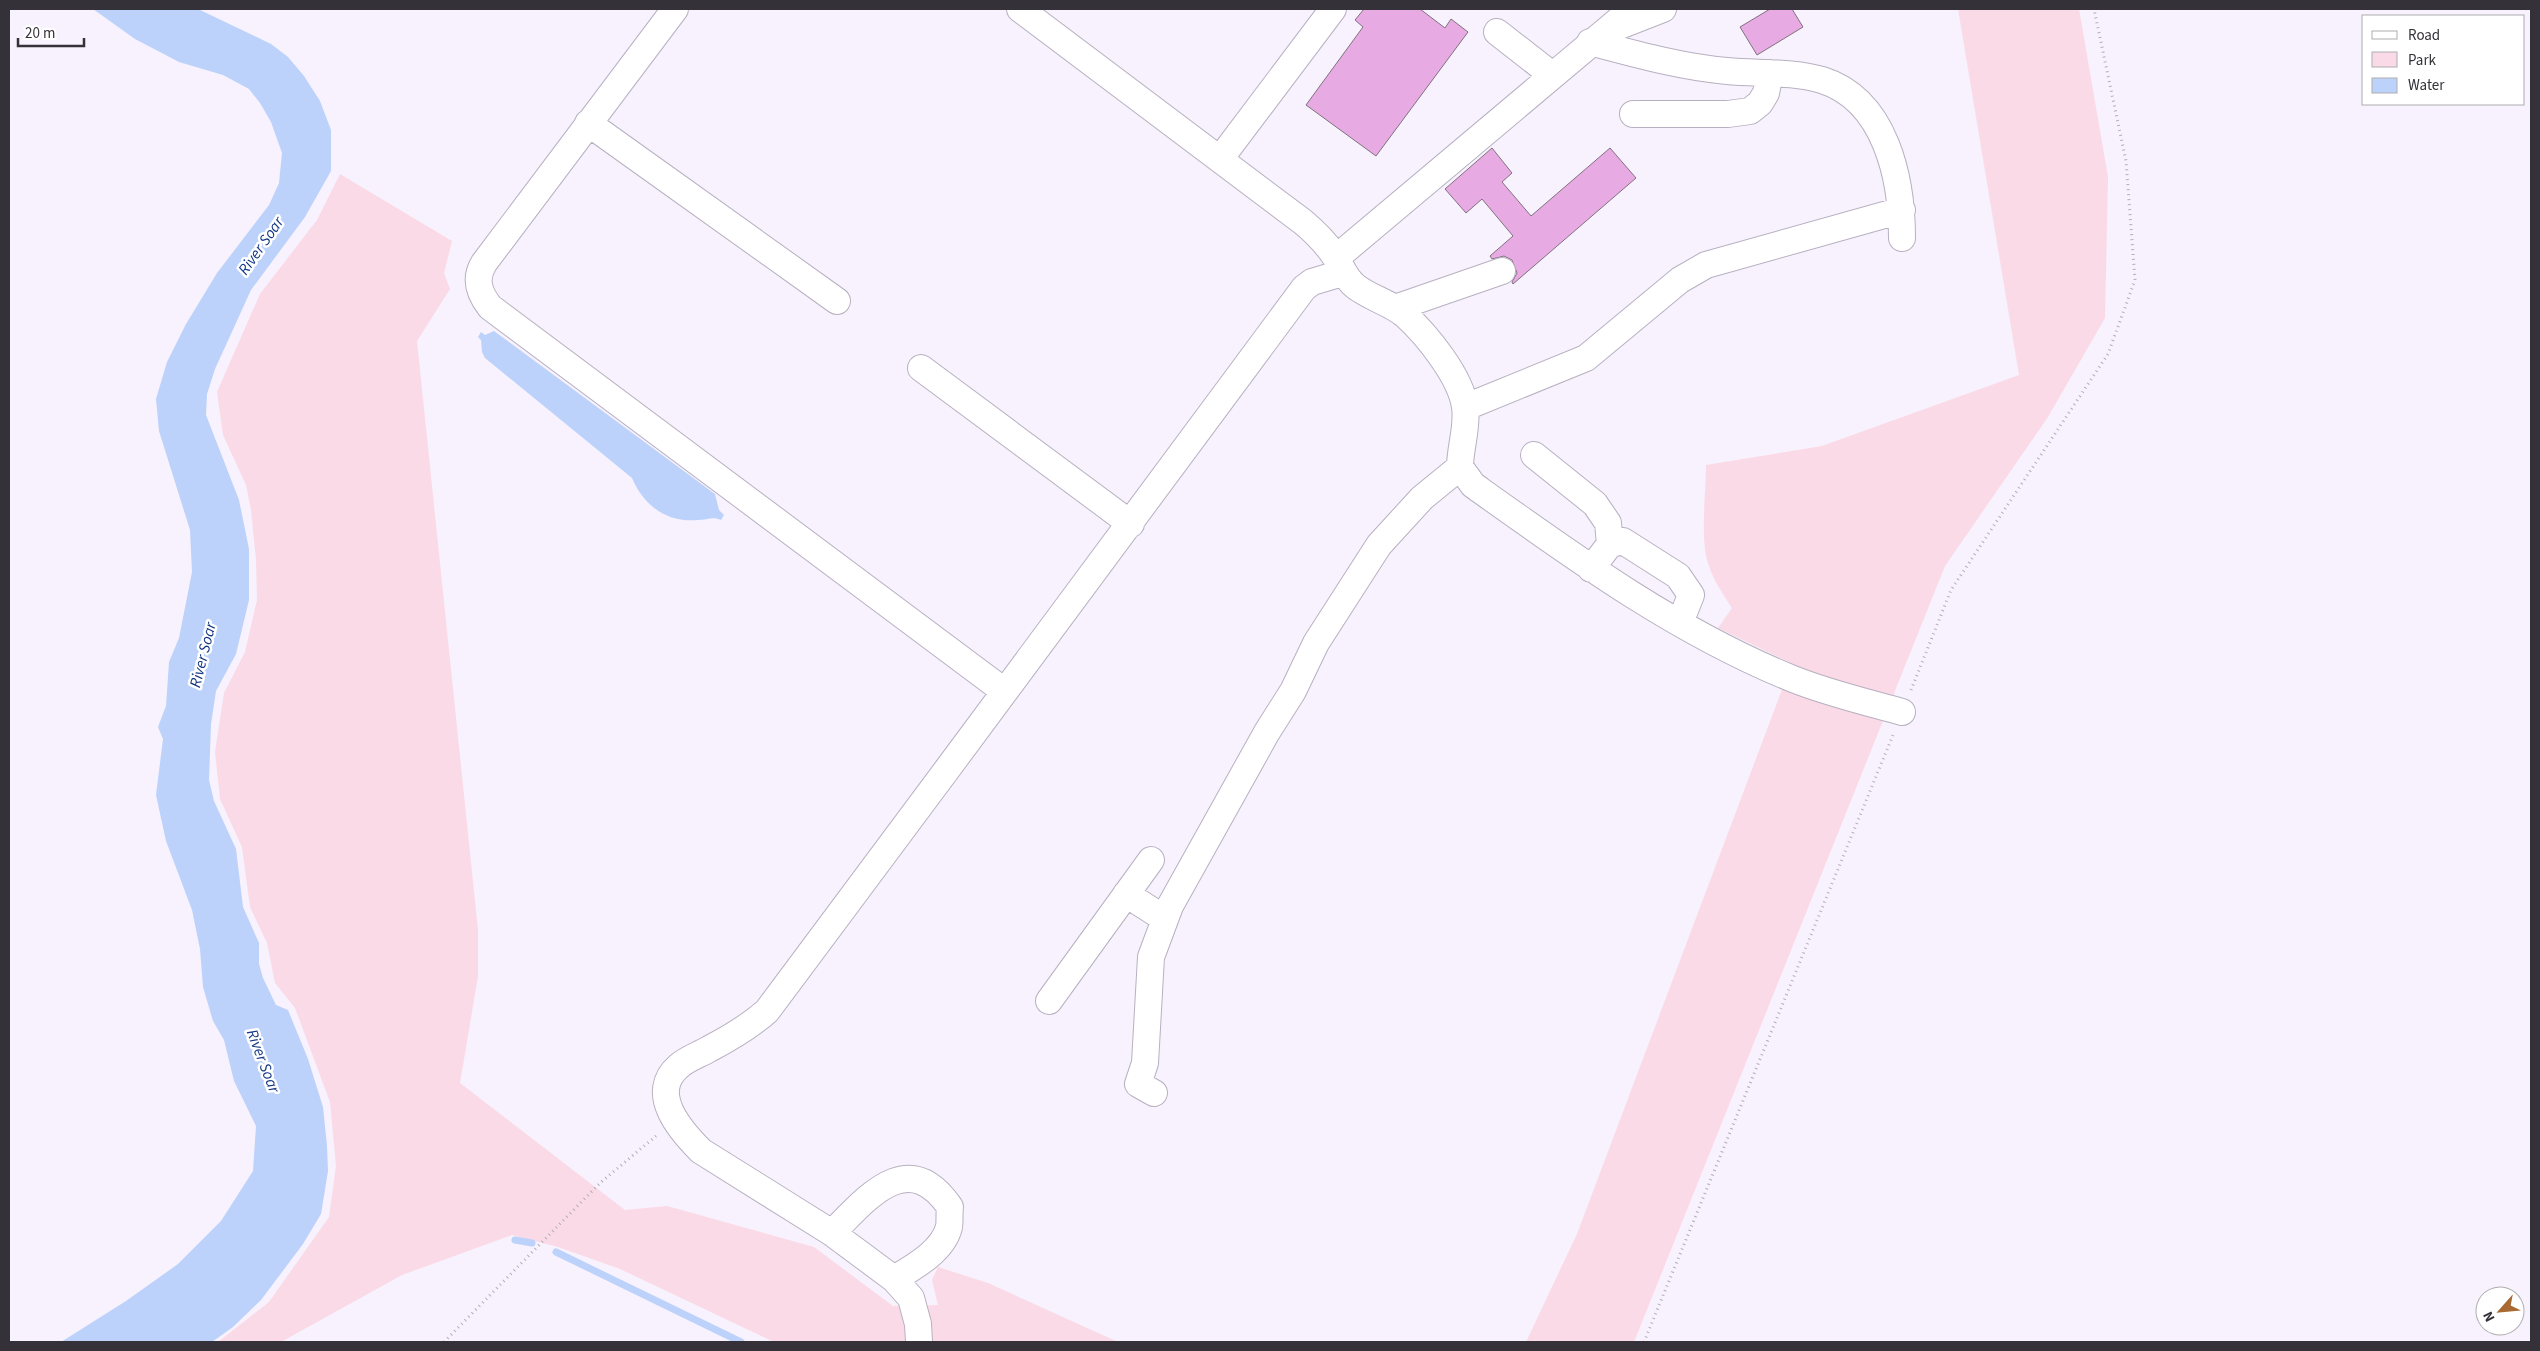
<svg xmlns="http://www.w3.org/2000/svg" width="2540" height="1351" viewBox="0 0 2540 1351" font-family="'Source Sans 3',sans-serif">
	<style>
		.green { fill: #fadae6 }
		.water { fill: #bcd2fb }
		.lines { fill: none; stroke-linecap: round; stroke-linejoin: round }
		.stream { stroke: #bcd2fb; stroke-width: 7 }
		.building { fill: #e8aae3; stroke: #80727e }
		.minor-casing { stroke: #b8b0c1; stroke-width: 28 }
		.path { stroke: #b2aeb8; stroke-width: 3; stroke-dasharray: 1 4; stroke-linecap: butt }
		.minor { stroke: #fff; stroke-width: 26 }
		.labels { text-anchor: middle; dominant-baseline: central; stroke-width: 5; stroke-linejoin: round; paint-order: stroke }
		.water-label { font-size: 16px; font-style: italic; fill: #153884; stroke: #fff }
	</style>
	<rect width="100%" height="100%" fill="#f7f2fd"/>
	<path class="green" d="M 1958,9 L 2079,9 L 2108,177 L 2105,318 L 2048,417 L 1945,566 L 1634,1342 L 1526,1342 L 1577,1234 L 1789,671 L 1789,662 L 1718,628 L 1732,608 C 1723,594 1713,580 1708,563 C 1700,539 1706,493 1706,465 L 1822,446 L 2019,375 Z
		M 340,174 L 452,241 L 444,273 L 450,289 L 417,341 L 478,930 L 478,976 L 460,1083 L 625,1210 L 667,1206 L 814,1247 L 893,1306 L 938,1305 L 932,1280 L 938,1267 L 988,1283 L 1118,1342 L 774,1342 L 620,1269 L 558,1247 L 512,1235 L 402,1275 L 281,1342 L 218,1342 L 269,1302 L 329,1217 L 336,1166 L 330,1102 L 295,1008 L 275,983 L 267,943 L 250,907 L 242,847 L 220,799 L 215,752 L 224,693 L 245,652 L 257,600 L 256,560 L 251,510 L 246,485 L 223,435 L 217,392 L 260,294 L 317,220 Z"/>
	<path class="water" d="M 93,9 L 198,9 L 271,44 L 288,57 L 304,76 L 320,101 L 331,130 L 331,171 L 305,217 L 251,290 L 215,369 L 207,394 L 206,415 L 239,500 L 249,549 L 249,600 L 236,654 L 216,691 L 211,724 L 209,780 L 214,801 L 236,849 L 243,907 L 259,943 L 259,964 L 263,978 L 276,1005 L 288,1010 L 308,1059 L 323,1107 L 327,1146 L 328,1171 L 321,1214 L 303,1244 L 261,1300 L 233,1327 L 212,1342 L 61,1342 L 126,1301 L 178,1264 L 221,1221 L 253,1171 L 256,1126 L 234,1081 L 224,1040 L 213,1021 L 203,987 L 200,949 L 192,910 L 166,841 L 156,795 L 163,739 L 158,727 L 166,706 L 169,662 L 179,638 L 192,572 L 190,530 L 159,431 L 156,399 L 167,362 L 186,324 L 217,273 L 269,205 L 279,183 L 282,153 L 271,122 L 260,103 L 249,89 L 223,75 L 179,62 L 135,39 Z
		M 494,331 L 715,494 L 719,510 L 724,515 L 721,520 C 713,516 707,520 698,520 C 667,523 644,506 632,478 L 485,358 L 482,352 L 481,340 L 478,337 L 481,332 L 485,335 Z"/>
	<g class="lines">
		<path class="stream" d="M 515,1240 L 532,1243
			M 556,1252 L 741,1342"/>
	</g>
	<path class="building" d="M 1364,9 L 1420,9 L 1445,28 L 1451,19 L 1468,32 L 1376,156 L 1306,105 L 1363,27 L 1355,20 Z
		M 1770,9 L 1792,9 L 1803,27 L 1757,55 L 1740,27 Z
		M 1492,148 L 1512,173 L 1502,182 L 1531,216 L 1610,148 L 1636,178 L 1513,284 L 1512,282 L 1517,273 L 1512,260 L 1504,256 L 1492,259 L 1490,256 L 1513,236 L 1482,199 L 1466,213 L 1445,189 Z"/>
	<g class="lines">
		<defs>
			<path id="minor" d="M 675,9 L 484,263 C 474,279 479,293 490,307 L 1004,691
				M 1020,9 L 1303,222 C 1315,232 1325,242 1334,255 C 1342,266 1344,277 1355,286 C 1370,298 1391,303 1405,315 C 1427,335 1461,377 1465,407 C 1468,426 1460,448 1460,467 L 1473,485 C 1575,558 1677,632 1793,679 C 1828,693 1866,702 1902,712
				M 1617,27 L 1663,9
				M 1497,32 L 1552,75
				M 1590,42 C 1635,54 1681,67 1727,71 C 1758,74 1792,71 1822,80 C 1886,100 1902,179 1902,238
				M 1633,114 L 1728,114 L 1750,111 L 1760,103 L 1766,93 L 1770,73
				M 588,123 L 837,301
				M 1220,159 L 1333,9
				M 1336,258 L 1632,9
				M 1395,308 L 1502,271
				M 921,368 L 1131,524
				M 1466,407 L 1586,358 L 1680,280 L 1706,265 L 1902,210
				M 1534,455 L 1595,504 L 1608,523 L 1610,544
				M 1591,569 L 1610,544 L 1623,541 L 1678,576 L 1691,595 L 1680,623
				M 1126,894 L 1165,919
				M 1049,1001 L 1151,860
				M 1154,1093 L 1138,1084 L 1145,1063 L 1151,957 L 1170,906 L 1267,732 L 1293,691 L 1316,643 L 1379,545 L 1422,498 L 1460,467
				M 832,1233 C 867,1198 908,1146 950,1207 C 949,1213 950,1221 949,1227 C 943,1251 914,1267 894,1279
				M 919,1342 L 918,1324 L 911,1298 L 894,1279 L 832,1233 L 701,1151 C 681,1131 647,1093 679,1066 C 688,1058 699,1055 709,1049 C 730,1038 749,1027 767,1011 C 946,770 1127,530 1304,288 L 1312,282 L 1342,273"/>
		</defs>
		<use href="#minor" class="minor-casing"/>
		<path class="path" d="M 1911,690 L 1951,590 L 2108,354 L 2135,280 L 2126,161 L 2094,9
			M 444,1342 L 600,1183 L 656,1136
			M 1644,1342 L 1893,735"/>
		<use href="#minor" class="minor"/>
	</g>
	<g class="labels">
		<g class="water-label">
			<text transform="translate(261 246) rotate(-55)">River Soar</text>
			<text transform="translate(203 655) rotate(-76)">River Soar</text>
			<text transform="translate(263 1061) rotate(69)">River Soar</text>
		</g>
	</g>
	<rect width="2540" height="1351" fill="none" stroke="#343138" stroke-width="20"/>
	<rect x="2362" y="15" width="162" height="90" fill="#ffffff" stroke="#aeadaf"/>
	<rect x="2372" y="31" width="25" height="8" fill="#ffffff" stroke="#aeadaf"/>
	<text x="2408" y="40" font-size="15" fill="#343138">Road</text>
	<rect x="2372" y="52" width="25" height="15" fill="#fadae6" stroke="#aeadaf"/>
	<text x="2408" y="65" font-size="15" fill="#343138">Park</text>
	<rect x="2372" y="78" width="25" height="15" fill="#bcd2fb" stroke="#aeadaf"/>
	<text x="2408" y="90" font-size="15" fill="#343138">Water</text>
	<g transform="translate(2500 1311) rotate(243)"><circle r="24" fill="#ffffff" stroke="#aeadaf"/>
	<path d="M0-4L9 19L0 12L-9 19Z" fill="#a96932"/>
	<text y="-8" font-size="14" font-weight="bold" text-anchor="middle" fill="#343138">N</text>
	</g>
	<path d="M18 38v8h66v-8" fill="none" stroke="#343138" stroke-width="2.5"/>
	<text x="25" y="38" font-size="15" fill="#343138" stroke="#ffffff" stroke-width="4" paint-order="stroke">20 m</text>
</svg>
